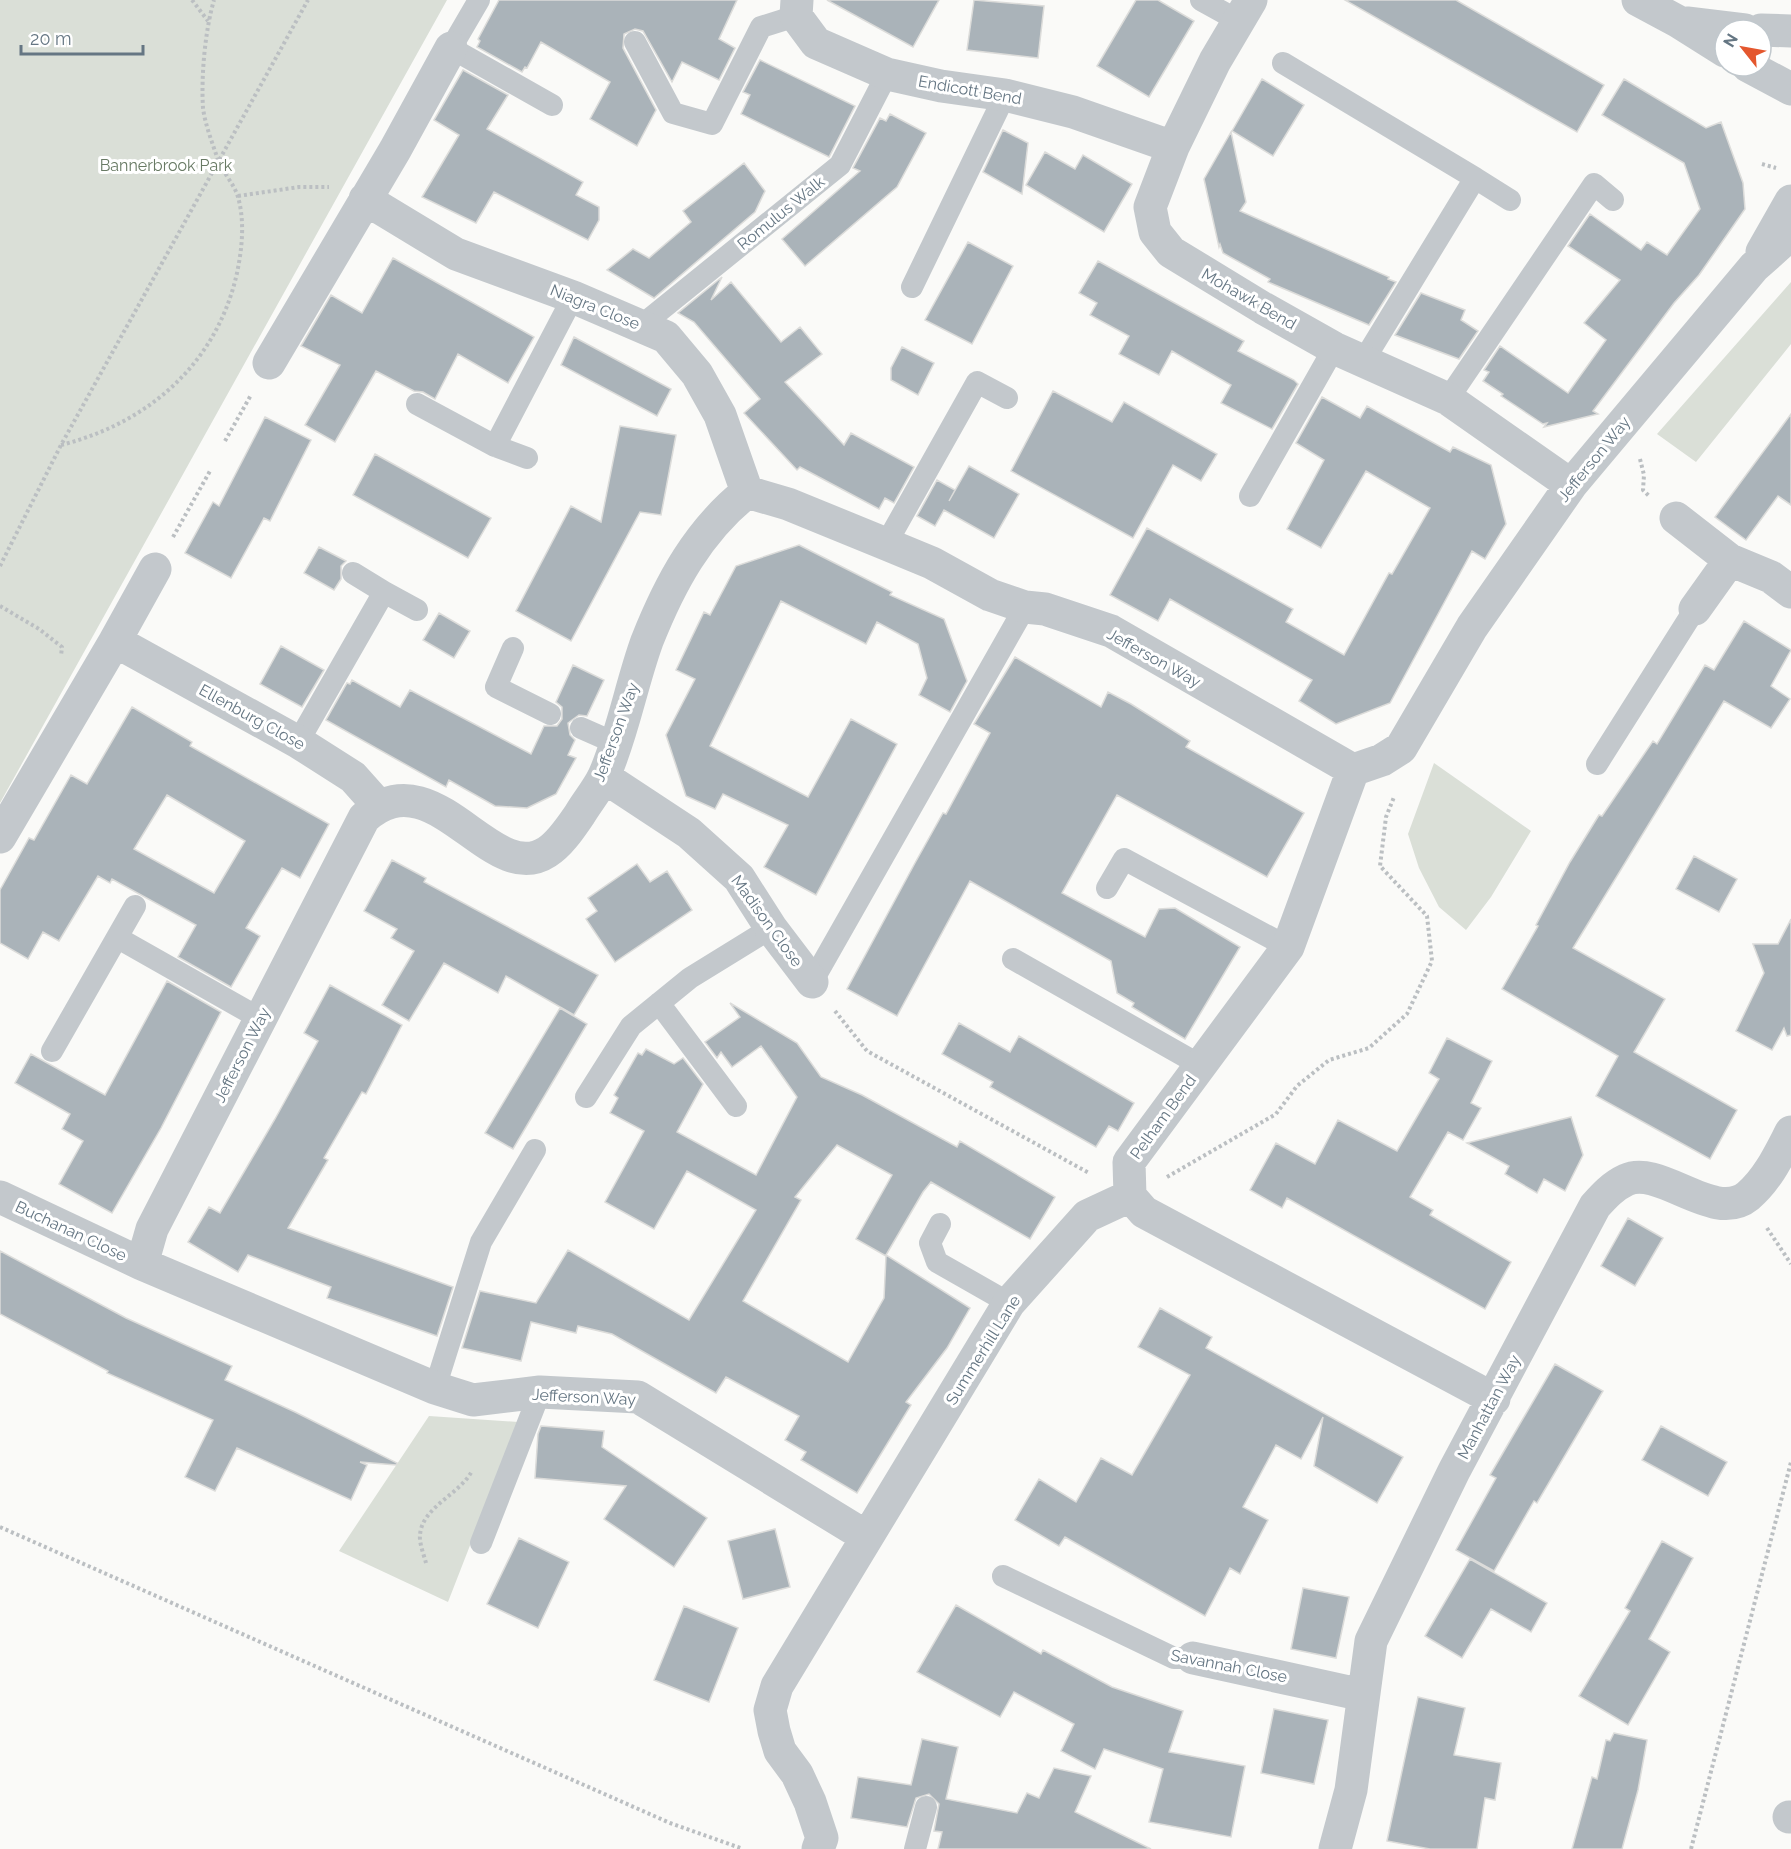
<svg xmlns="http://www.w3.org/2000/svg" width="1791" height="1849" viewBox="0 0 1791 1849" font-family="Raleway,sans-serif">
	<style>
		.green { fill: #dadfd7 }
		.building { fill: #aab3b9; stroke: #dcdcda; stroke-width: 1.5; fill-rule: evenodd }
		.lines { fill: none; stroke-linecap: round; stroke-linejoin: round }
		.path { stroke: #bbbfc2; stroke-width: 4; stroke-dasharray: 3 3; stroke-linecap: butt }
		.service { stroke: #c3c8cc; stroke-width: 22 }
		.minor { stroke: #c3c8cc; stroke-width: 33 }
		.labels { text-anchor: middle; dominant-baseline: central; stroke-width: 6; stroke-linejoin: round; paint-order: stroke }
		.street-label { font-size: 16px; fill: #657683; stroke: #fff }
		.park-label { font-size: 16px; fill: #687a64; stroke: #fff }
	</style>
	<rect width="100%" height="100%" fill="#fafaf8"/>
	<path class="green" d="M 0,0 L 447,0 L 0,803 Z
		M 1791,282 L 1791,344 L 1696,462 L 1657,434 Z
		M 1434,763 L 1531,831 L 1491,897 L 1466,930 L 1439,907 L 1419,868 L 1408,834 Z
		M 429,1416 L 518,1422 L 448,1602 L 339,1551 Z"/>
	<path class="building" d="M 499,0 L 737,0 L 719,39 L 735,48 L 719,80 L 682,62 L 672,82 L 643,31 L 635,29 L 624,34 L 623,48 L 656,110 L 637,146 L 590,119 L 610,82 L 541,42 L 527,68 L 525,67 L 522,72 L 477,47 L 480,41 L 478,39 Z
		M 827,0 L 939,0 L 913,47 Z
		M 974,0 L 1044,6 L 1038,58 L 967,50 Z
		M 1136,0 L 1158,0 L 1194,21 L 1149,97 L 1097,66 Z
		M 1345,0 L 1456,0 L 1604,85 L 1577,132 Z
		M 760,60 L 855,106 L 829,157 L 741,114 L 750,95 L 743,92 Z
		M 463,70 L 508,95 L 487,129 L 583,182 L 576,195 L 599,207 L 599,220 L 588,240 L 494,192 L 476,223 L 422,197 L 459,135 L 434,120 Z
		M 1262,79 L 1304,105 L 1273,156 L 1232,131 Z
		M 1624,79 L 1706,128 L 1721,122 L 1743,183 L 1745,209 L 1699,275 L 1674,303 L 1593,411 L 1598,414 L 1544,427 L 1547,423 L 1543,424 L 1501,396 L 1503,394 L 1483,381 L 1489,372 L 1484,370 L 1500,346 L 1568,393 L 1606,340 L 1584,323 L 1620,280 L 1568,246 L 1590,214 L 1641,250 L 1647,242 L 1667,255 L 1700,209 L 1684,163 L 1602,115 Z
		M 890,114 L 926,133 L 897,187 L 805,266 L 782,239 L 860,171 L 853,168 L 880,118 L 886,121 Z
		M 1003,130 L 1028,143 L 1022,194 L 983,172 Z
		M 1231,132 L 1246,202 L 1240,211 L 1389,277 L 1388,279 L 1396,282 L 1369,325 L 1268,282 L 1270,279 L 1223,253 L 1220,244 L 1219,247 L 1204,179 Z
		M 1045,152 L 1075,169 L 1083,155 L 1132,184 L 1104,232 L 1026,185 Z
		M 744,163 L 765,191 L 755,212 L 654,298 L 607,270 L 633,249 L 649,258 L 691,222 L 683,211 Z
		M 968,242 L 1013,266 L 972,344 L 925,320 Z
		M 393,258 L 534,337 L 508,383 L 458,354 L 435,399 L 423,392 L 414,391 L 376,371 L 335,442 L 305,425 L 340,365 L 301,346 L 331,295 L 362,313 Z
		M 1098,261 L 1244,341 L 1238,351 L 1294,380 L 1298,384 L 1272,429 L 1221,403 L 1231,385 L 1172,351 L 1159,375 L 1119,354 L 1129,336 L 1090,315 L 1097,303 L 1079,293 Z
		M 722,277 L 711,300 L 731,282 L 781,342 L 800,327 L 822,354 L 785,382 L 844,445 L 851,433 L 914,467 L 894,503 L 885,498 L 879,509 L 800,467 L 797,470 L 744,413 L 760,399 L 694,322 L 678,313 Z
		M 1421,293 L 1465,310 L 1461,320 L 1478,331 L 1459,359 L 1395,335 Z
		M 574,337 L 671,389 L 657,416 L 561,365 Z
		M 902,347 L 934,363 L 918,395 L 891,380 L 891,368 Z
		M 1053,391 L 1112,422 L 1124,402 L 1217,454 L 1201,481 L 1173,465 L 1133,538 L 1011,471 Z
		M 1322,397 L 1360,418 L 1367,406 L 1450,452 L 1453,447 L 1491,465 L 1506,524 L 1485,559 L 1472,551 L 1390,703 L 1336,724 L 1299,701 L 1312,680 L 1235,636 L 1170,599 L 1158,621 L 1110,595 L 1147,528 L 1293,609 L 1286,622 L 1344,655 L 1389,573 L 1392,574 L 1430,508 L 1366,471 L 1321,548 L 1287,529 L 1324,460 L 1296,443 Z
		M 1791,414 L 1791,505 L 1778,496 L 1746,540 L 1715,517 Z
		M 265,417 L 311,440 L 270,521 L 264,518 L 231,578 L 185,553 L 213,502 L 219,506 Z
		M 620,426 L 676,435 L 661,515 L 640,512 L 571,641 L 516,611 L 571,506 L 601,522 Z
		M 375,454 L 491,518 L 468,558 L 353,495 Z
		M 969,466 L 1019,494 L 994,538 L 944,510 L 935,526 L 917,516 L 937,480 L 955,490 L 949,501 Z
		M 799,545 L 892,592 L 890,595 L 944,619 L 967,681 L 950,712 L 919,695 L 927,678 L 918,644 L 877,622 L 866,644 L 781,601 L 710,746 L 808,797 L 851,719 L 897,744 L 816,895 L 764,867 L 788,825 L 723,794 L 715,809 L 686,796 L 666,735 L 695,679 L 676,670 L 704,612 L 710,615 L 736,566 Z
		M 319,547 L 346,561 L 341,566 L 341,579 L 334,590 L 304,573 Z
		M 439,613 L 470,631 L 454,658 L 423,640 Z
		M 1744,621 L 1791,650 L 1771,686 L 1790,699 L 1771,728 L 1724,701 L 1573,948 L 1665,999 L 1634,1052 L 1737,1110 L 1710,1159 L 1596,1096 L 1618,1056 L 1502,989 L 1538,926 L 1536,925 L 1570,862 L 1599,815 L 1602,816 L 1653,741 L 1657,744 L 1705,665 L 1714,670 Z
		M 281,646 L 324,670 L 302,707 L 260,684 Z
		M 1015,657 L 1101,707 L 1108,692 L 1131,704 L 1190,741 L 1186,747 L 1304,813 L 1267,877 L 1117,795 L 1062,893 L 1145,937 L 1159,909 L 1175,908 L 1240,947 L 1185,1039 L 1132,1007 L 1134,1003 L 1117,993 L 1111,961 L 970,881 L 897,1016 L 847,989 L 915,863 L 943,813 L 946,814 L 990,733 L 974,724 Z
		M 573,665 L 604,680 L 587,716 L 579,715 L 568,723 L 570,735 L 575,740 L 568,755 L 576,758 L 556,794 L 527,808 L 495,806 L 449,780 L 446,787 L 326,720 L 347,683 L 350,684 L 352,680 L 400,707 L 410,690 L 531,754 L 544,726 L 557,726 L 562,719 L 562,707 L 556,702 Z
		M 132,707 L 192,742 L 190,746 L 329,824 L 300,878 L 282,868 L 246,928 L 260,936 L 231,987 L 178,957 L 196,925 L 112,879 L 110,883 L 98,876 L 59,941 L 43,932 L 28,959 L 0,943 L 0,890 L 29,838 L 34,840 L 71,775 L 87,784 ZM 167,795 L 245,841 L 214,893 L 134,849 Z
		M 1694,856 L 1737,879 L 1719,912 L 1676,889 Z
		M 392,860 L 426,878 L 424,882 L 598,975 L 574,1015 L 506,976 L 498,993 L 444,963 L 409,1021 L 382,1005 L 414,951 L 391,938 L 397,929 L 364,911 Z
		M 637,864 L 650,882 L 667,871 L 692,910 L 615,962 L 586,919 L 597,911 L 588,898 Z
		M 1791,919 L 1791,1035 L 1787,1036 L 1784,1028 L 1772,1050 L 1736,1031 L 1764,973 L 1753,944 L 1778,944 Z
		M 167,981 L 221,1012 L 161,1128 L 112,1213 L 59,1184 L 83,1141 L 62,1129 L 70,1114 L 15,1083 L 31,1054 L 105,1095 Z
		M 330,985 L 402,1025 L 366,1094 L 362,1092 L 324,1158 L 328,1160 L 288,1228 L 453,1287 L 437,1336 L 327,1298 L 331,1287 L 248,1255 L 238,1272 L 188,1242 L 209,1207 L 220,1213 L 275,1119 L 318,1041 L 304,1033 Z
		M 730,1003 L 797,1043 L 821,1077 L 862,1095 L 957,1147 L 960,1141 L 1055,1197 L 1030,1239 L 931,1182 L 923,1192 L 886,1255 L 970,1308 L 947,1348 L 906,1402 L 911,1405 L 857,1493 L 801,1460 L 806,1452 L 785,1440 L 799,1416 L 726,1377 L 716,1393 L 612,1334 L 578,1326 L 576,1333 L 531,1322 L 521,1361 L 462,1348 L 480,1291 L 536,1303 L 568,1250 L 689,1320 L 756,1210 L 687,1171 L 654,1229 L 605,1202 L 644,1131 L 610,1113 L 618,1098 L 614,1095 L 638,1053 L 642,1055 L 646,1049 L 674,1064 L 683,1058 L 703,1084 L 677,1132 L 756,1175 L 797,1097 L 761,1046 L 732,1067 L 721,1052 L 717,1058 L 705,1042 L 740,1017 ZM 837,1145 L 892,1175 L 856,1239 L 886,1256 L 884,1298 L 848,1362 L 743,1301 L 801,1200 L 795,1197 Z
		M 560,1008 L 587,1024 L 513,1149 L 485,1133 Z
		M 959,1023 L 1010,1052 L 1019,1036 L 1134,1103 L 1118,1131 L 1109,1126 L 1096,1147 L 990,1087 L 993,1082 L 942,1054 Z
		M 1447,1038 L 1492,1061 L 1471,1103 L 1481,1108 L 1463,1140 L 1448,1132 L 1410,1197 L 1433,1210 L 1430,1215 L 1511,1262 L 1485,1309 L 1287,1198 L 1282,1208 L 1250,1190 L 1276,1143 L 1315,1164 L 1338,1120 L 1397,1151 L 1439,1079 L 1429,1073 Z
		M 1571,1117 L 1583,1155 L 1565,1191 L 1544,1179 L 1537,1193 L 1505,1174 L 1509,1166 L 1467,1143 Z
		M 1628,1218 L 1663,1238 L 1635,1286 L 1601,1266 Z
		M 0,1251 L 126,1318 L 232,1366 L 225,1380 L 295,1412 L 397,1463 L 396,1465 L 360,1462 L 367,1465 L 351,1500 L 237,1448 L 215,1491 L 185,1477 L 213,1420 L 107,1373 L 108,1371 L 0,1314 Z
		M 1160,1308 L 1212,1337 L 1206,1348 L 1403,1457 L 1377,1503 L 1314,1466 L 1323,1417 L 1301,1459 L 1276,1445 L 1243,1507 L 1268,1520 L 1240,1574 L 1230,1568 L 1205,1616 L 1065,1537 L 1059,1546 L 1015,1520 L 1039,1479 L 1076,1502 L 1101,1458 L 1132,1475 L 1190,1375 L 1138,1347 Z
		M 1555,1364 L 1603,1391 L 1537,1503 L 1534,1501 L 1494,1571 L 1456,1550 L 1496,1478 L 1490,1475 Z
		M 541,1426 L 604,1431 L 602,1447 L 707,1518 L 674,1567 L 604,1519 L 626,1486 L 535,1478 L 538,1434 Z
		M 1661,1426 L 1727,1462 L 1708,1496 L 1642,1460 Z
		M 775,1529 L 790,1587 L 743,1599 L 728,1541 Z
		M 519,1538 L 569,1562 L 538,1628 L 487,1604 Z
		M 1662,1541 L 1693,1558 L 1649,1639 L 1670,1652 L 1628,1725 L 1579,1696 L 1630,1611 L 1625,1608 Z
		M 1470,1559 L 1547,1603 L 1531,1632 L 1491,1609 L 1462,1658 L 1425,1636 Z
		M 1303,1588 L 1349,1597 L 1336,1658 L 1291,1649 Z
		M 956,1605 L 1041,1654 L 1043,1650 L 1112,1687 L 1183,1711 L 1169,1752 L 1245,1766 L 1231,1837 L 1149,1822 L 1163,1769 L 1104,1749 L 1095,1769 L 1061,1751 L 1074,1724 L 1014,1692 L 1000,1717 L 917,1672 Z
		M 684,1606 L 738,1628 L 709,1702 L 654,1680 Z
		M 1418,1697 L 1465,1708 L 1454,1755 L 1501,1763 L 1495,1800 L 1485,1798 L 1477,1849 L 1430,1849 L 1387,1841 Z
		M 1274,1709 L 1328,1720 L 1314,1784 L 1261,1773 Z
		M 1614,1733 L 1647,1740 L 1638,1790 L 1622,1849 L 1572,1849 L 1592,1777 L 1597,1779 L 1606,1740 L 1610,1741 Z
		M 922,1739 L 958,1747 L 946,1799 L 1017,1813 L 1027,1793 L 1039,1798 L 1054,1768 L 1091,1776 L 1075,1812 L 1151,1849 L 938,1849 L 942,1832 L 934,1831 L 939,1804 L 929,1794 L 916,1798 L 907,1827 L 851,1818 L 858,1777 L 911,1785 Z"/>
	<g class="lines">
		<path class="path" d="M 192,0 L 208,21
			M 1762,164 L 1776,168
			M 238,196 L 299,187 L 329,187
			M 225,441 L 251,395
			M 61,445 C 149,423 217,363 237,273 C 242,249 245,222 238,197 C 234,183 221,171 217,157 C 212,142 205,124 203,108 C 201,76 205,31 214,0
			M 1640,459 L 1644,475 L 1643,490 L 1649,496
			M 173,537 L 210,471
			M 0,566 L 61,445 L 308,0
			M 0,606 L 39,629 L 62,647 L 61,656
			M 835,1011 L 867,1051 L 1089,1173
			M 1167,1177 L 1276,1114 L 1297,1086 L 1329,1060 L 1369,1048 L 1407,1014 L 1432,961 L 1427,916 L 1380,866 L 1386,817 L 1394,797
			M 1767,1228 L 1791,1264
			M 0,1527 L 670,1823 L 743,1849
			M 426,1563 C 424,1555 419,1543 420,1535 C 422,1507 459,1495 472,1471
			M 1691,1849 L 1791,1462"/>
		<path class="service" d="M 479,0 L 451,48 L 552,105
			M 1201,0 L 1239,21
			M 635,42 L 673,113 L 712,124 L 761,27 L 796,16
			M 1283,63 L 1475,178 L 1364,360
			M 1475,178 L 1510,200
			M 912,287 L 1005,95
			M 642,325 L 840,165 L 887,74
			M 1448,399 L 1594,184 L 1613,200
			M 417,404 L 495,446 L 573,297
			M 495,446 L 527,458
			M 1250,496 L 1334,348
			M 886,544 L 977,382 L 1007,398
			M 384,592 L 417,610
			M 513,648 L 496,687 L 550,714
			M 581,728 L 615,743
			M 298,742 L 384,592 L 353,573
			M 1597,764 L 1695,609
			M 1107,888 L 1124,859 L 1288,947
			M 118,938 L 261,1019
			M 1013,959 L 1200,1065
			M 812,982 L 1025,607
			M 659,1003 L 736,1106
			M 52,1051 L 135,906
			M 586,1097 L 631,1026 L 690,978 L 771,928
			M 940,1224 L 930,1243 L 937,1262 L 1009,1303
			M 435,1388 L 481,1242 L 535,1150
			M 481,1543 L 540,1392
			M 1003,1576 L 1174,1658 L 1193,1658
			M 915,1849 L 926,1807"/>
		<path class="minor" d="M 797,0 L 796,16 L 816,43 L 887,74 L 941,86 L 1005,95 L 1073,112 L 1173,147
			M 1251,0 L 1215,61 L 1173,147 L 1150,207 L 1155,232 L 1171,252 L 1263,308 L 1334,348 L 1448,399 L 1571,485
			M 1638,0 L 1679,22 L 1725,51
			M 1687,23 L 1745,30
			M 1761,30 L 1791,31
			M 1748,66 L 1791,89
			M 365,199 L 456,254 L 573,297 L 666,337 L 697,374 L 720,415 L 747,492
			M 1762,252 L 1791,201
			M 269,363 L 395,150 L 451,48
			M 1676,518 L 1730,560 L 1771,577 L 1791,592
			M 155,569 L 115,641 L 298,742 L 353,777 L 378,805
			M 1695,609 L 1730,560
			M 1353,770 L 1288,947 L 1129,1162 L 1130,1196 L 1144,1212 L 1494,1399
			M 604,777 L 689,833 L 739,878 L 771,928 L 812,982
			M 0,837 L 115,641
			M 0,1197 L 142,1264
			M 867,1537 L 638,1397 L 540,1392 L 473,1400 L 435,1388 L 142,1264 L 152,1229 L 364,818 C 434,754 491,889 547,852 C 560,844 571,827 580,814 C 587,802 598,789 604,776 C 623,733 631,685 647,641 C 670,583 698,531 747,492 L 788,504 L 886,544 L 932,563 L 990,595 L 1025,607 L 1045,609 L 1111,631 L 1353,770 L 1382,760 L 1401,748 L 1472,627 L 1571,485 L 1754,267 L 1791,234
			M 1193,1658 L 1363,1695
			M 1789,1817 L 1791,1817
			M 818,1849 L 822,1838 L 810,1802 L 797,1774 L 780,1751 L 774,1731 L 770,1710 L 777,1686 L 1009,1303 L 1087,1216 L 1130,1196
			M 1335,1849 L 1351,1790 L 1371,1641 L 1454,1471 L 1595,1206 C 1604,1196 1613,1186 1626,1180 C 1660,1164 1714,1224 1748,1196 C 1768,1179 1779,1155 1791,1132"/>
	</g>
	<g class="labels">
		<g class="street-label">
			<text transform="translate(970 90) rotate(10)">Endicott Bend</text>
			<text transform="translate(781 213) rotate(-39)">Romulus Walk</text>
			<text transform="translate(1249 299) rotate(30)">Mohawk Bend</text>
			<text transform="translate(595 307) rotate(22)">Niagra Close</text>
			<text transform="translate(1594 459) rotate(-51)">Jefferson Way</text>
			<text transform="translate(1154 658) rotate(29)">Jefferson Way</text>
			<text transform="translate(252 717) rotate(29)">Ellenburg Close</text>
			<text transform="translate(616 732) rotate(-70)">Jefferson Way</text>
			<text transform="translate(767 921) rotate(54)">Madison Close</text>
			<text transform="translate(242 1055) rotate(-63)">Jefferson Way</text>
			<text transform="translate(1163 1117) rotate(-54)">Pelham Bend</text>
			<text transform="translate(71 1231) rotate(25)">Buchanan Close</text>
			<text transform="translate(983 1350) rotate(-58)">Summerhill Lane</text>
			<text transform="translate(584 1397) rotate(3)">Jefferson Way</text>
			<text transform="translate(1489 1407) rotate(-62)">Manhattan Way</text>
			<text transform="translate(1229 1666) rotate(11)">Savannah Close</text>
		</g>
		<g class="park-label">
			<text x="166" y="165">Bannerbrook Park</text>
		</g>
	</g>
	<g transform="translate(1743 48) rotate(301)"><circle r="28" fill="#ffffff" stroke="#c1c8cd" stroke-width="1.5"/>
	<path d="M0-4.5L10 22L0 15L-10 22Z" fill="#e4572e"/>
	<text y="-9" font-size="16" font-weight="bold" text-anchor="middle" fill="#657683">N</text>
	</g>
	<path d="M21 45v9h122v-9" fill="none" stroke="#657683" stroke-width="3"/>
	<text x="30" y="45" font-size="18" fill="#657683" stroke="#ffffff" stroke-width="4.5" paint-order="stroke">20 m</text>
</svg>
